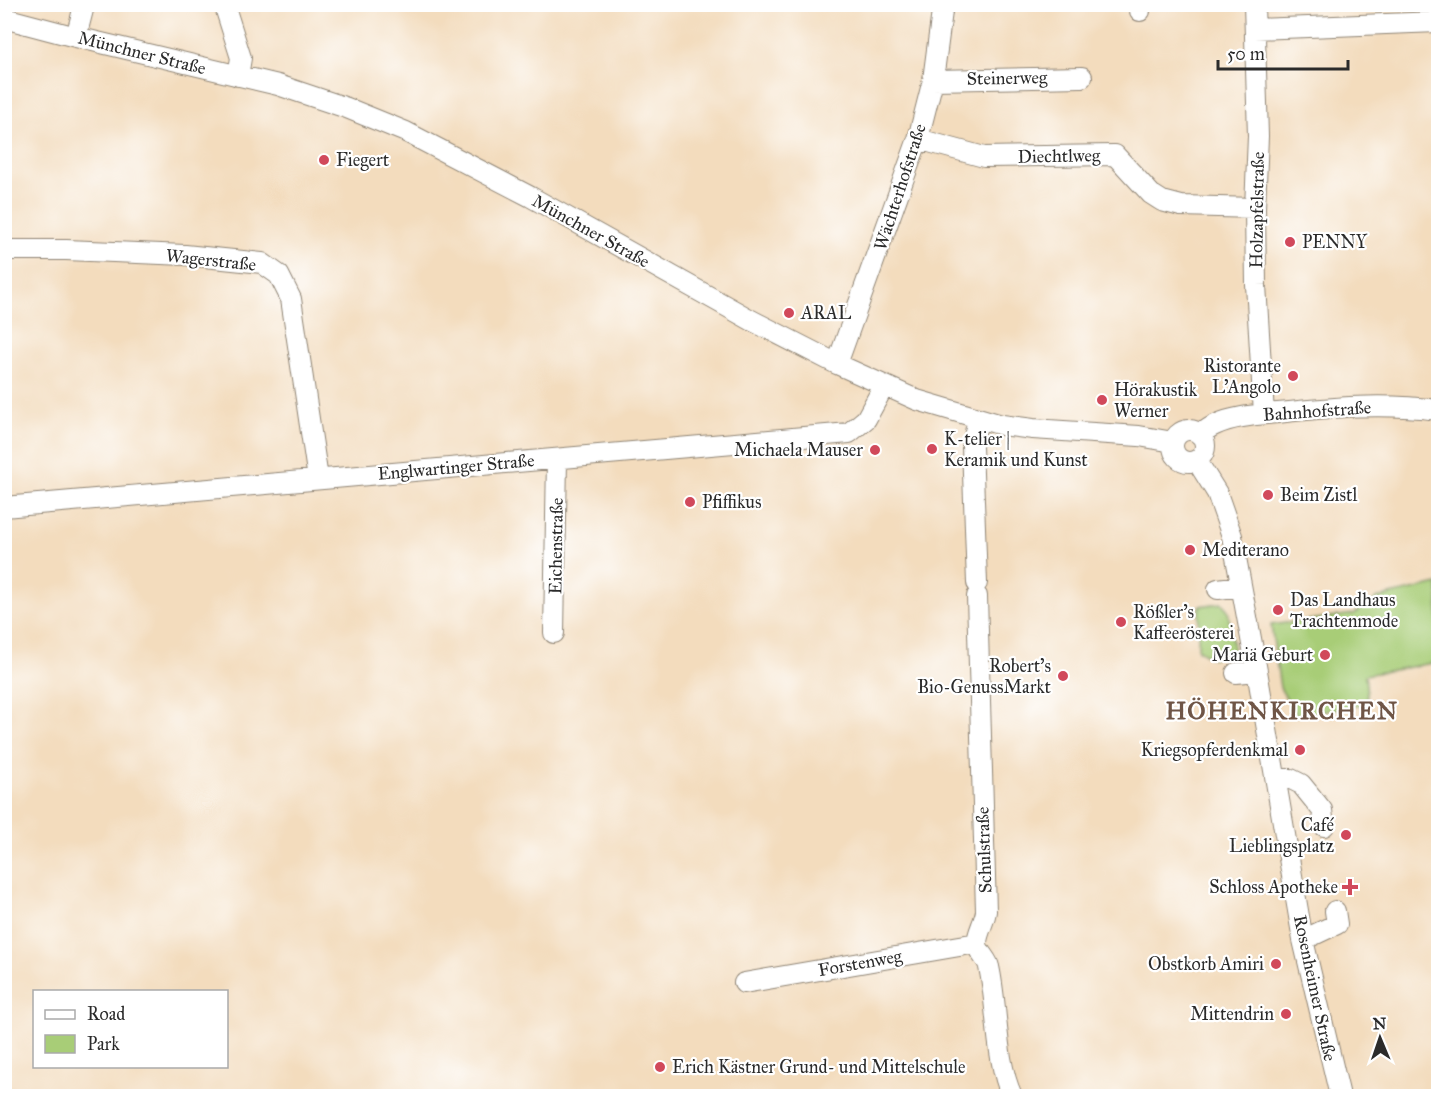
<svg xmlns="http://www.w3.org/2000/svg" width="1443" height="1101" viewBox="0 0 1443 1101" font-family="'IM FELL Great Primer',serif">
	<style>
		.green { fill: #a8cd77; stroke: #6a7c51; stroke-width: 1.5 }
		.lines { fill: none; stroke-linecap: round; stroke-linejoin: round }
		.minor-casing { stroke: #8f8474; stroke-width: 22 }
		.minor { stroke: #fff; stroke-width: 20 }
		.poi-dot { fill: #d1495b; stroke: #fff; stroke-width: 2 }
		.labels { text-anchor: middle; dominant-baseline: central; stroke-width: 4.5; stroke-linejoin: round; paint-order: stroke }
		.street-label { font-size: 18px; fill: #2b2b2b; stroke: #fff }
		.poi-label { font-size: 18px; fill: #2b2b2b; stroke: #fff; text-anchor: start }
		.district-label { font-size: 24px; font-weight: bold; letter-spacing: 1.5px; fill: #6f5546; stroke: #fff }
	</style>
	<rect width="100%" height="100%" fill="#fff"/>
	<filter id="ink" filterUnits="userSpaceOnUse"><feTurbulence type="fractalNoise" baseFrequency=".0167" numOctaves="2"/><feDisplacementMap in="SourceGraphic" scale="12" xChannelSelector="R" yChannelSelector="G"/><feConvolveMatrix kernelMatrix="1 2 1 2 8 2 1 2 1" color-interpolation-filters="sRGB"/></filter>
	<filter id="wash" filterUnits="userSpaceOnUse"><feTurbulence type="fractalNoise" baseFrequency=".008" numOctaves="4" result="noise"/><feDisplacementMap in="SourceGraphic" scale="24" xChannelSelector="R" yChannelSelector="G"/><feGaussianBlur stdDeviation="1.35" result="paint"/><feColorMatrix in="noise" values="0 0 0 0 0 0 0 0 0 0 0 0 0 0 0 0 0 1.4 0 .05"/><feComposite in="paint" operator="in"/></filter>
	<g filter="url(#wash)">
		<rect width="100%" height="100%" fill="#f3dcbd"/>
		<path class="green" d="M 1438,584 L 1438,662 L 1365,675 L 1368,704 L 1297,716 L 1280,688 L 1271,625 L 1354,614 L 1378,598 Z
			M 1222,603 L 1228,610 L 1234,655 L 1212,658 L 1198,650 L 1199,606 Z"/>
	</g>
	<g filter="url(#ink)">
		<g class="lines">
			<defs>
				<path id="minor" d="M 224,4 L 241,58 L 238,76
					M 1140,4 L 1140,11
					M 1254,4 L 1258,136 L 1255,208 L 1256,285 L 1264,414
					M 1436,4 L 1438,8
					M 4,18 L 76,37 L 278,85 L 347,108 L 406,132 L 531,197 L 751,320 L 837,364 L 917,400 L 1002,425 L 1033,429 L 1139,436 L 1173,442
					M 1255,29 L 1438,22
					M 76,37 L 84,6
					M 933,80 L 1082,77
					M 918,139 L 984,157 L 1115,155 L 1151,194 L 1162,201 L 1181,206 L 1255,208
					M 4,250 L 66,250 L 185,255 L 262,263 L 279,275 L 291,299 L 318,479
					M 837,364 L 918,139 L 933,80 L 943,4
					M1173 446a16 16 0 1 1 32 0a16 16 0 1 1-32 0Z
					M 1200,435 C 1205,431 1210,427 1215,425 C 1234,416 1258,415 1278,413 C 1332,407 1385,403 1438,410
					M 1197,461 L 1217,493 L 1232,536 L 1257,671 L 1303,940 L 1340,1096
					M 4,507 L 849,433 L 866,419 L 884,386
					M 977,583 L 972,446 L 978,419
					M 1218,589 L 1241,586
					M 977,596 L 986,911 C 985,921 977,933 977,943 C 977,952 988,959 989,967 C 998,1007 995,1059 1012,1096
					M 554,633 L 557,459
					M 1236,673 L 1257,671
					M 1276,779 L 1291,779 L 1301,784 L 1322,810 L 1324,826
					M 1303,940 L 1337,924 L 1335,911
					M 744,983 L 977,943"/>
			</defs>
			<use href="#minor" class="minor-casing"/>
			<use href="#minor" class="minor"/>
		</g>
	</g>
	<g class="poi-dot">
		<circle cx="324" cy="160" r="6"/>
		<circle cx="1290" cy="242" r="6"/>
		<circle cx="789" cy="313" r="6"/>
		<circle cx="1293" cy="376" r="6"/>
		<circle cx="1102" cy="400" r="6"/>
		<circle cx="932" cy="449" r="6"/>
		<circle cx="875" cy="450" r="6"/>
		<circle cx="1268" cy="495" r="6"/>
		<circle cx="690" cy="502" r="6"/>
		<circle cx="1190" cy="550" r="6"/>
		<circle cx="1278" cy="610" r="6"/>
		<circle cx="1121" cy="622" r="6"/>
		<circle cx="1325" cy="655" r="6"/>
		<circle cx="1063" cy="676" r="6"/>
		<circle cx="1300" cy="750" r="6"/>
		<circle cx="1346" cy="835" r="6"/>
		<path d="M1347 878h6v6h6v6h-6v6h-6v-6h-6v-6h6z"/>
		<circle cx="1276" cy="964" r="6"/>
		<circle cx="1286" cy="1014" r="6"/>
		<circle cx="660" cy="1067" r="6"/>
	</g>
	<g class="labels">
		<g class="street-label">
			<text transform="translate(142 53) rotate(14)">Münchner Straße</text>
			<text transform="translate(1007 78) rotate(-1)">Steinerweg</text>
			<text transform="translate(1059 156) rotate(-1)">Diechtlweg</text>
			<text transform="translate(900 187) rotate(-72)">Wächterhofstraße</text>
			<text transform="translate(1257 210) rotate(-89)">Holzapfelstraße</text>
			<text transform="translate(591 231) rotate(29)">Münchner Straße</text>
			<text transform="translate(211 260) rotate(6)">Wagerstraße</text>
			<text transform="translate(1317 411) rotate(-4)">Bahnhofstraße</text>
			<text transform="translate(456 467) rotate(-5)">Englwartinger Straße</text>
			<text transform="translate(556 546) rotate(-89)">Eichenstraße</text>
			<text transform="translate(984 850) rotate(-92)">Schulstraße</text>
			<text transform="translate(860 963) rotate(-10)">Forstenweg</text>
			<text transform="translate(1315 988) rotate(78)">Rosenheimer Straße</text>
		</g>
		<g class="poi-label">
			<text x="336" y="160">Fiegert</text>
			<text x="1302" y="242">PENNY</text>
			<text x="801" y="313">ARAL</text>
			<text x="1281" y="366" text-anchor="end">Ristorante<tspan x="1281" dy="21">L'Angolo</tspan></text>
			<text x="1114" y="390">Hörakustik<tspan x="1114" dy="21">Werner</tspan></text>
			<text x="944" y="439">K-telier |<tspan x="944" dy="21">Keramik und Kunst</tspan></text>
			<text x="863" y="450" text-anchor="end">Michaela Mauser</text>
			<text x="1280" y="495">Beim Zistl</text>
			<text x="702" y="502">Pfiffikus</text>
			<text x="1202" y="550">Mediterano</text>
			<text x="1290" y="600">Das Landhaus<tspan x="1290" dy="21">Trachtenmode</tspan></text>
			<text x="1133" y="612">Rößler’s<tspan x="1133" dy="21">Kaffeerösterei</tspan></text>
			<text x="1313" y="655" text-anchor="end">Mariä Geburt</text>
			<text x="1051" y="666" text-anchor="end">Robert's<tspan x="1051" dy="21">Bio-GenussMarkt</tspan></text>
			<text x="1288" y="750" text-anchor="end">Kriegsopferdenkmal</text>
			<text x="1334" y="825" text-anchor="end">Café<tspan x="1334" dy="21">Lieblingsplatz</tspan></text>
			<text x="1338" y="887" text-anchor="end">Schloss Apotheke</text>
			<text x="1264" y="964" text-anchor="end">Obstkorb Amiri</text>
			<text x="1274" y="1014" text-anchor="end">Mittendrin</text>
			<text x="672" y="1067">Erich Kästner Grund- und Mittelschule</text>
		</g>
		<g class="district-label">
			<text x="1282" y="711">HÖHENKIRCHEN</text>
		</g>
	</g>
	<rect width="1443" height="1101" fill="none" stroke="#fff" stroke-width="24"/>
	<rect x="33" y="990" width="195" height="78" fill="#ffffff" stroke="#aaaaaa" stroke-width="1.5"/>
	<rect x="45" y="1010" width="30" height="9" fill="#ffffff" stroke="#aaaaaa" stroke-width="1.5"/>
	<text x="87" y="1020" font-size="18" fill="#2b2b2b">Road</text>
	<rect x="45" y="1035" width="30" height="18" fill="#a8cd77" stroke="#aaaaaa" stroke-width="1.5"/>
	<text x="87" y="1050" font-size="18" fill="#2b2b2b">Park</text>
	<g transform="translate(1380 1038) rotate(358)" stroke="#ffffff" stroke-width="4.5" paint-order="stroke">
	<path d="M0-4.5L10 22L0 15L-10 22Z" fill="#2b2b2b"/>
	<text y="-9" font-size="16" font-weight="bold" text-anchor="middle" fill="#2b2b2b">N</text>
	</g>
	<path d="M1218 60v9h130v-9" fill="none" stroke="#2b2b2b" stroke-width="3"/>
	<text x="1227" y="60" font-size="18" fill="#2b2b2b" stroke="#ffffff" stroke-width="4.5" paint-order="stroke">50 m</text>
</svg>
